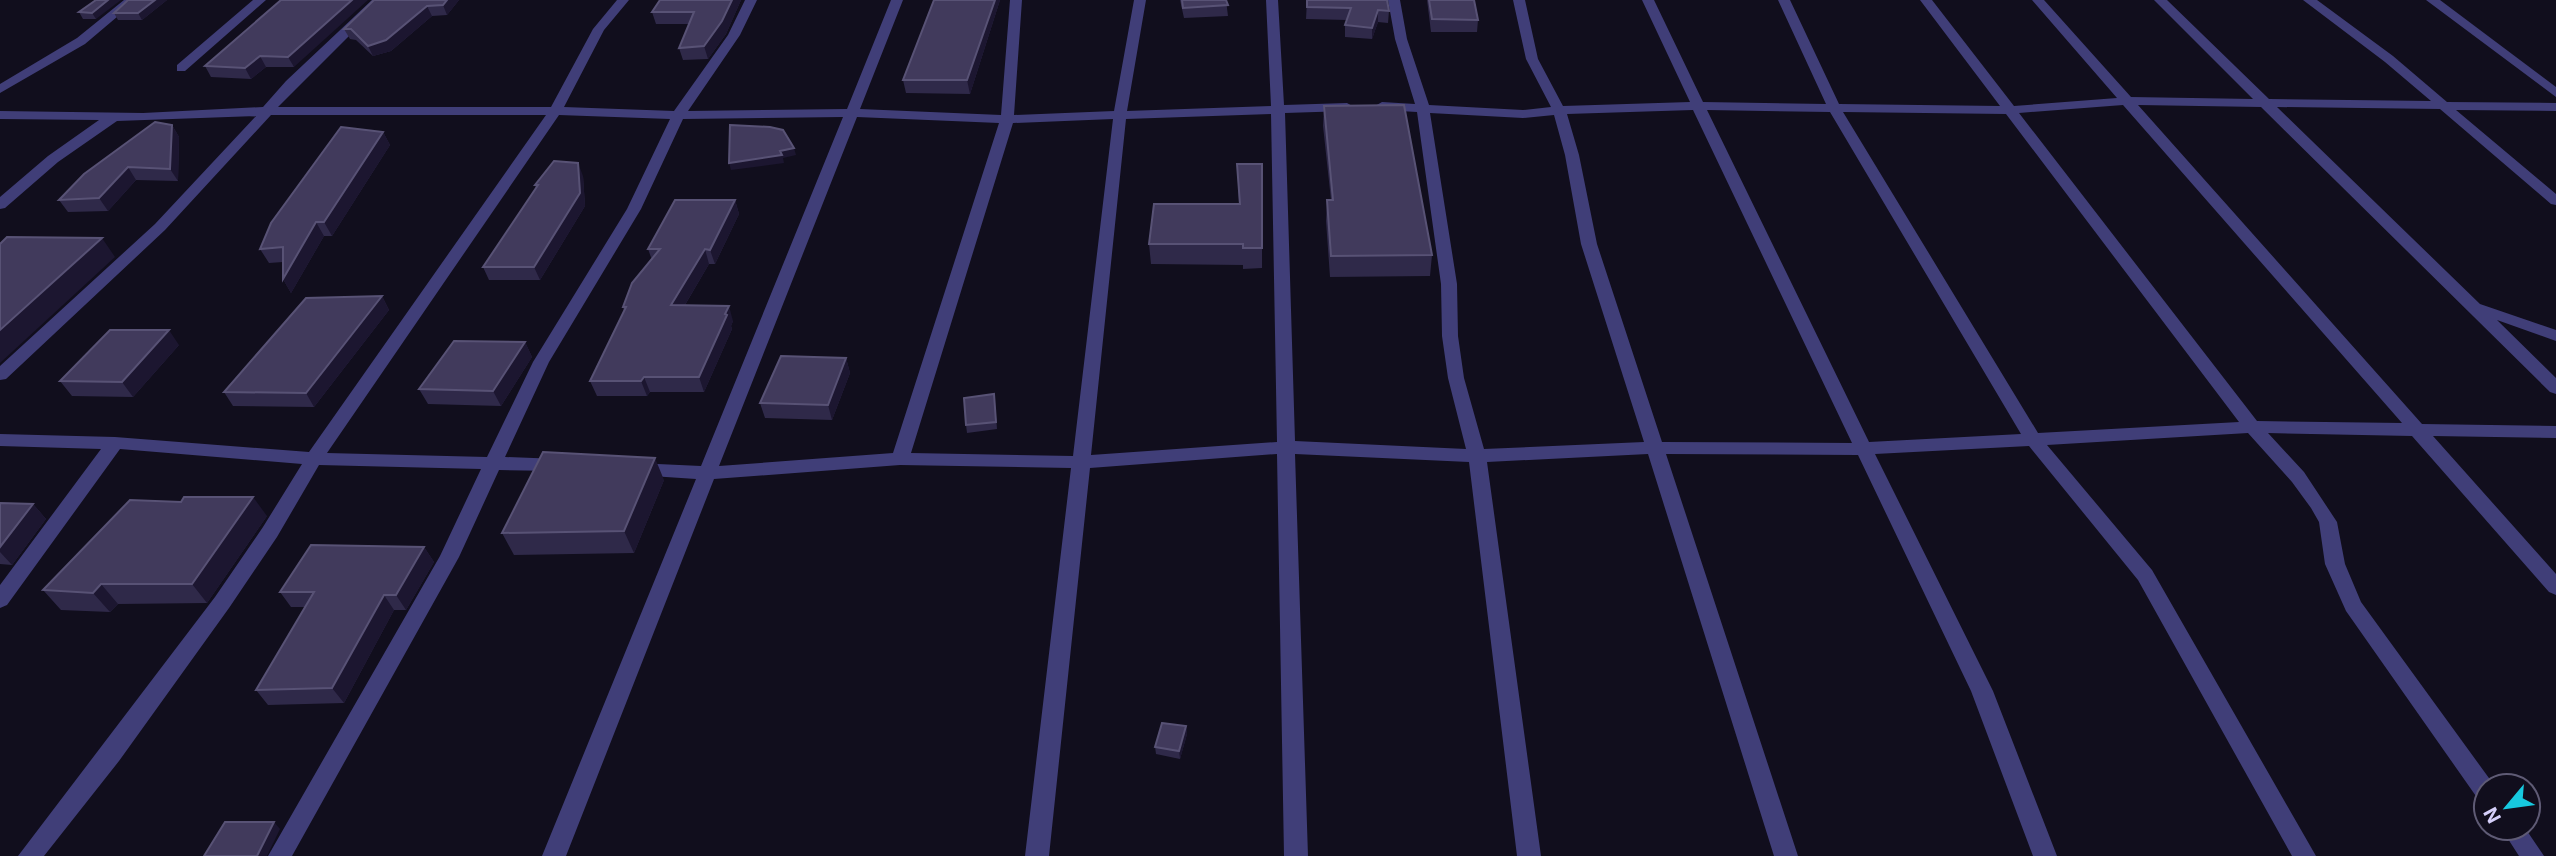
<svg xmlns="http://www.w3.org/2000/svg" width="2556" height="856" viewBox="0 0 2556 856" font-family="Inter,sans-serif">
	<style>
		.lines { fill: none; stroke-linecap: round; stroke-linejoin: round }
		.minor { fill: #403e78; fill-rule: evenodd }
		.wall { fill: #2f2949 }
		.shaded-wall { fill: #1c1630 }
		.building { fill: #413a5c; stroke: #585275; stroke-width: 2 }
	</style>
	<rect width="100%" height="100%" fill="#110e1d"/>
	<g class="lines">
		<path class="minor" d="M 124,0 L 137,0 L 85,44 L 0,93 L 0,84 L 77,38 Z
			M 253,0 L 266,0 L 185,71 L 177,71 L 177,65 Z
			M 372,0 L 385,0 L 278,107 L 551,107 L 593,29 L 617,0 L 629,0 L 604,30 L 564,107 L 674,111 L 728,35 L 745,0 L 757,0 L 740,35 L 688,111 L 847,109 L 891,0 L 903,0 L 860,109 L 1001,115 L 1010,0 L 1022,0 L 1014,115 L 1114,111 L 1134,0 L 1146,0 L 1127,111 L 1271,106 L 1266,0 L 1278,0 L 1284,105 L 1347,103 L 1354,107 L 1347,111 L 1285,113 L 1295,441 L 1466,449 L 1448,378 L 1442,336 L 1441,284 L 1417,112 L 1382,110 L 1375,106 L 1382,102 L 1415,104 L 1395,39 L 1388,0 L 1400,0 L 1407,39 L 1429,105 L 1523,110 L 1551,107 L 1526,59 L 1513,0 L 1525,0 L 1538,59 L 1563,106 L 1690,102 L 1642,0 L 1654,0 L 1703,102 L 1826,104 L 1778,0 L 1790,0 L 1839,104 L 2000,106 L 1920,0 L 1932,0 L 2014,106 L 2117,98 L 2032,0 L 2044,0 L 2131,97 L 2253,99 L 2154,0 L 2167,0 L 2269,99 L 2431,101 L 2385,62 L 2303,0 L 2317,0 L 2393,56 L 2447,102 L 2556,103 L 2556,111 L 2456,110 L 2556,194 L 2556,205 L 2551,204 L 2440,109 L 2277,107 L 2480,304 L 2556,330 L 2556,341 L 2497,320 L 2556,378 L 2556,394 L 2550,392 L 2261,107 L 2138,105 L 2422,424 L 2556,426 L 2556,438 L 2433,436 L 2556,574 L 2556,595 L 2549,592 L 2412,436 L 2268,433 L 2304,472 L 2337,522 L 2345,564 L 2361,602 L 2494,785 L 2486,786 L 2486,802 L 2478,799 L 2346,611 L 2325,564 L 2319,522 L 2311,508 L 2292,482 L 2248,433 L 2047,445 L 2152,570 L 2316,856 L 2292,856 L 2138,580 L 2029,446 L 1875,454 L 1993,691 L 2057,856 L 2033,856 L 1971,691 L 1858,455 L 1666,454 L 1798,856 L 1774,856 L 1648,454 L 1487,462 L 1541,856 L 1517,856 L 1469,462 L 1295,454 L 1308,856 L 1284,856 L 1277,454 L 1090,468 L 1049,856 L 1025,856 L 1071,468 L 900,465 L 714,479 L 566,856 L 542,856 L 696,479 L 636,475 L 630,473 L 627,469 L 630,465 L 636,463 L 701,466 L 843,117 L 683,119 L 641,209 L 549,362 L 505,457 L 559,459 L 565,461 L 568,465 L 565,469 L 559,471 L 499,470 L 459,557 L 292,856 L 268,856 L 440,556 L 481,469 L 319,465 L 277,537 L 229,608 L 119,761 L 44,856 L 18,856 L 215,597 L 263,527 L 302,464 L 120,449 L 7,605 L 0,608 L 0,585 L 101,449 L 0,446 L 0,434 L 115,437 L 309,452 L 546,115 L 271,115 L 165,230 L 6,379 L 0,380 L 0,366 L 155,224 L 256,116 L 117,121 L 58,162 L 5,208 L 0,209 L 0,197 L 48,156 L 99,120 L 0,119 L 0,111 L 143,113 L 263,107 L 286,81 ZM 2123,105 L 2402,423 L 2257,421 L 2019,113 ZM 1693,110 L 1852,443 L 1662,442 L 1597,244 L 1579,155 L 1567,114 ZM 1707,110 L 1830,112 L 2021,434 L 1869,442 ZM 1843,112 L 2006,114 L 2239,422 L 2038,433 ZM 1430,113 L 1523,118 L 1554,115 L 1565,155 L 1581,244 L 1644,442 L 1484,449 L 1464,378 L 1458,336 L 1457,284 ZM 1271,114 L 1277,442 L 1091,455 L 1126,119 ZM 559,115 L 670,119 L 627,209 L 533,362 L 487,457 L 327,453 ZM 857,117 L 999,123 L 893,453 L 719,466 ZM 1113,119 L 1073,456 L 911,453 L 1013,123 Z
			M 2426,0 L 2440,0 L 2556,87 L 2556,97 Z
			M 2501,828 L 2525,828 L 2544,856 L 2519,856 Z"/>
	</g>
	<path class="wall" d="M 96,0 L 96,19 L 83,19 L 79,12 Z
		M 128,0 L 167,0 L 142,20 L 118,20 L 114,13 Z
		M 281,0 L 294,67 L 266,67 L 251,79 L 211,77 L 205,66 Z
		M 374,0 L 459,0 L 447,15 L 432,16 L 391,51 L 373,56 L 356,40 L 350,39 L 344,29 Z
		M 660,0 L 741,0 L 726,34 L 708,59 L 683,60 L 679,48 L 689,24 L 656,24 L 652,12 Z
		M 934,0 L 1000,0 L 970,94 L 906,93 L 903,80 Z
		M 1180,0 L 1226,0 L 1228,16 L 1184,18 Z
		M 1307,0 L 1389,11 L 1388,23 L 1378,22 L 1372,39 L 1345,37 L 1345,25 L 1347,20 L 1306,19 Z
		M 1427,0 L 1474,0 L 1478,20 L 1477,32 L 1431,32 Z
		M 1324,106 L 1432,255 L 1430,276 L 1330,277 L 1326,221 L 1327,200 L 1331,200 L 1323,126 Z
		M 172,125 L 179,137 L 178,181 L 136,180 L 108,211 L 68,212 L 59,200 Z
		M 383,132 L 390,145 L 332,236 L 324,236 L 291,293 L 283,279 L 283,262 L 269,263 L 260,249 Z
		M 1237,164 L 1262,164 L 1262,268 L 1243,269 L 1243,265 L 1151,264 L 1149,244 L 1239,204 Z
		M 583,176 L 585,206 L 540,280 L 489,280 L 483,267 L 536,188 L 535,185 Z
		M 735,200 L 739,214 L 715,264 L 709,264 L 685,305 L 733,321 L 731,326 L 732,329 L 704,392 L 650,392 L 647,396 L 597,396 L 590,381 L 624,311 L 623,307 L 652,260 L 648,249 Z
		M 382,296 L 389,310 L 314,407 L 233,406 L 224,392 Z
		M 525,342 L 532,357 L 501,406 L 428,404 L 419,389 Z
		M 179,345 L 133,397 L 72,396 L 60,381 Z
		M 846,358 L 850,373 L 832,420 L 765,418 L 760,403 Z
		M 995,402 L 997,429 L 967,433 L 966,425 Z
		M 664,480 L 634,553 L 514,555 L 502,533 Z
		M 0,503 L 33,504 L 46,519 L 12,565 L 0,564 Z
		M 267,516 L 207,603 L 118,604 L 110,612 L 61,610 L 43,590 Z
		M 424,547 L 434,562 L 406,610 L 394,610 L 344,703 L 268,705 L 256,690 L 305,607 L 291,607 L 280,592 Z
		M 1186,726 L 1187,734 L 1180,759 L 1156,754 L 1155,747 Z"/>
	<path class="shaded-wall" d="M 108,0 L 121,0 L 96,19 L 92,13 Z
		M 155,0 L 167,0 L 142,20 L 138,13 Z
		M 352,0 L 368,0 L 294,67 L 288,57 Z
		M 447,0 L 459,0 L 447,15 L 443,5 Z
		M 732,0 L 741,0 L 726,34 L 708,59 L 704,46 Z
		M 995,0 L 1000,0 L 970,94 L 967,80 Z
		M 427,6 L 432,16 L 391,51 L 373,56 L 368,46 Z
		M 1378,10 L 1378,22 L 1372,39 L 1372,28 Z
		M 260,56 L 266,67 L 251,79 L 245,68 Z
		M 172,125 L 179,137 L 178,181 L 170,169 Z
		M 383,132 L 390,145 L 332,236 L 324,222 Z
		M 794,148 L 796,155 L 783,158 L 784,163 L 731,170 L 729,163 Z
		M 578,163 L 583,176 L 585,206 L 540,280 L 534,267 Z
		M 128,167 L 136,180 L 108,211 L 99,198 Z
		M 735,200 L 739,214 L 715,264 L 710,250 Z
		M 316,222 L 324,236 L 291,293 L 283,279 Z
		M 102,238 L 115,257 L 0,363 L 0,330 Z
		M 705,249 L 709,264 L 676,320 L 671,305 Z
		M 382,296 L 389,310 L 314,407 L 306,393 Z
		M 729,306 L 733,321 L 731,326 L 732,329 L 704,392 L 699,377 Z
		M 169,330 L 179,345 L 133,397 L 122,382 Z
		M 525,342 L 532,357 L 501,406 L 493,391 Z
		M 846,358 L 850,373 L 832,420 L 828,405 Z
		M 644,377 L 650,392 L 647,396 L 641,381 Z
		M 655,458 L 664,480 L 634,553 L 624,531 Z
		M 253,497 L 267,516 L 207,603 L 192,584 Z
		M 33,504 L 46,519 L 12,565 L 0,552 L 0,547 Z
		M 424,547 L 434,562 L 406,610 L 396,595 Z
		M 101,584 L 118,604 L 110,612 L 93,593 Z
		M 384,595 L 394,610 L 344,703 L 332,688 Z
		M 1186,726 L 1187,734 L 1180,759 L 1179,751 Z
		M 274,822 L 280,829 L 267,856 L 257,856 Z"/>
	<path class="building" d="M 96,0 L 108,0 L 92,13 L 79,12 Z
		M 128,0 L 155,0 L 138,13 L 114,13 Z
		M 281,0 L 352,0 L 288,57 L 260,56 L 245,68 L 205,66 Z
		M 374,0 L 447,0 L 443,5 L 427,6 L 386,40 L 368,46 L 351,29 L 344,29 Z
		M 660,0 L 732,0 L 722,21 L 704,46 L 679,48 L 694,12 L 652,12 Z
		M 934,0 L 995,0 L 967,80 L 903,80 Z
		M 1182,0 L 1226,0 L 1228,5 L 1183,8 Z
		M 1307,0 L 1387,0 L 1389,11 L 1378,10 L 1372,28 L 1345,25 L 1351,8 L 1307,7 Z
		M 1429,0 L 1474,0 L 1478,20 L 1432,19 Z
		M 1404,105 L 1432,255 L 1331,256 L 1327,200 L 1333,200 L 1324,106 Z
		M 155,122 L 172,125 L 170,169 L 128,167 L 99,198 L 59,200 L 84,174 Z
		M 730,125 L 770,127 L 783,130 L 794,148 L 780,151 L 782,155 L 729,163 Z
		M 341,127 L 383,132 L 324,222 L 316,222 L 283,279 L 283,247 L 260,249 L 271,223 Z
		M 554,161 L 578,163 L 580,193 L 534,267 L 483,267 L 538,185 L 535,185 Z
		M 1237,164 L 1262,164 L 1262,248 L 1243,248 L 1243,244 L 1149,244 L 1154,204 L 1240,204 Z
		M 675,200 L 735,200 L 710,250 L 705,249 L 671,305 L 729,306 L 725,314 L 727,315 L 699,377 L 644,377 L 641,381 L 590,381 L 626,307 L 623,307 L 632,283 L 660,249 L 648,249 Z
		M 7,237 L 102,238 L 0,330 L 0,244 Z
		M 382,296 L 306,393 L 224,392 L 306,298 Z
		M 110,330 L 169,330 L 122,382 L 60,381 Z
		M 454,341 L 525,342 L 493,391 L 419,389 Z
		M 781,356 L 846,358 L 828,405 L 760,403 Z
		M 994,394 L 996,422 L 966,425 L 964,398 Z
		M 543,452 L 655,458 L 624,531 L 502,533 Z
		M 184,497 L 253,497 L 192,584 L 101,584 L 93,593 L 43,590 L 130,500 L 181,502 Z
		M 0,503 L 33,504 L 0,547 Z
		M 311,545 L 424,547 L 396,595 L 384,595 L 332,688 L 256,690 L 314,592 L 280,592 Z
		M 1162,723 L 1186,726 L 1179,751 L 1155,747 Z
		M 225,822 L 274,822 L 257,856 L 204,856 Z"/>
	<g transform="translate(2507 807) rotate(241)"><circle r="33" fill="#110e1d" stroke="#5f5b75" stroke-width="2"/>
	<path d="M0-5L12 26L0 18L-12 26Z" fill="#17c9df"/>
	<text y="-10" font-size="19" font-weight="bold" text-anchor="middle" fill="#d5cffa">N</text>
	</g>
</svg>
